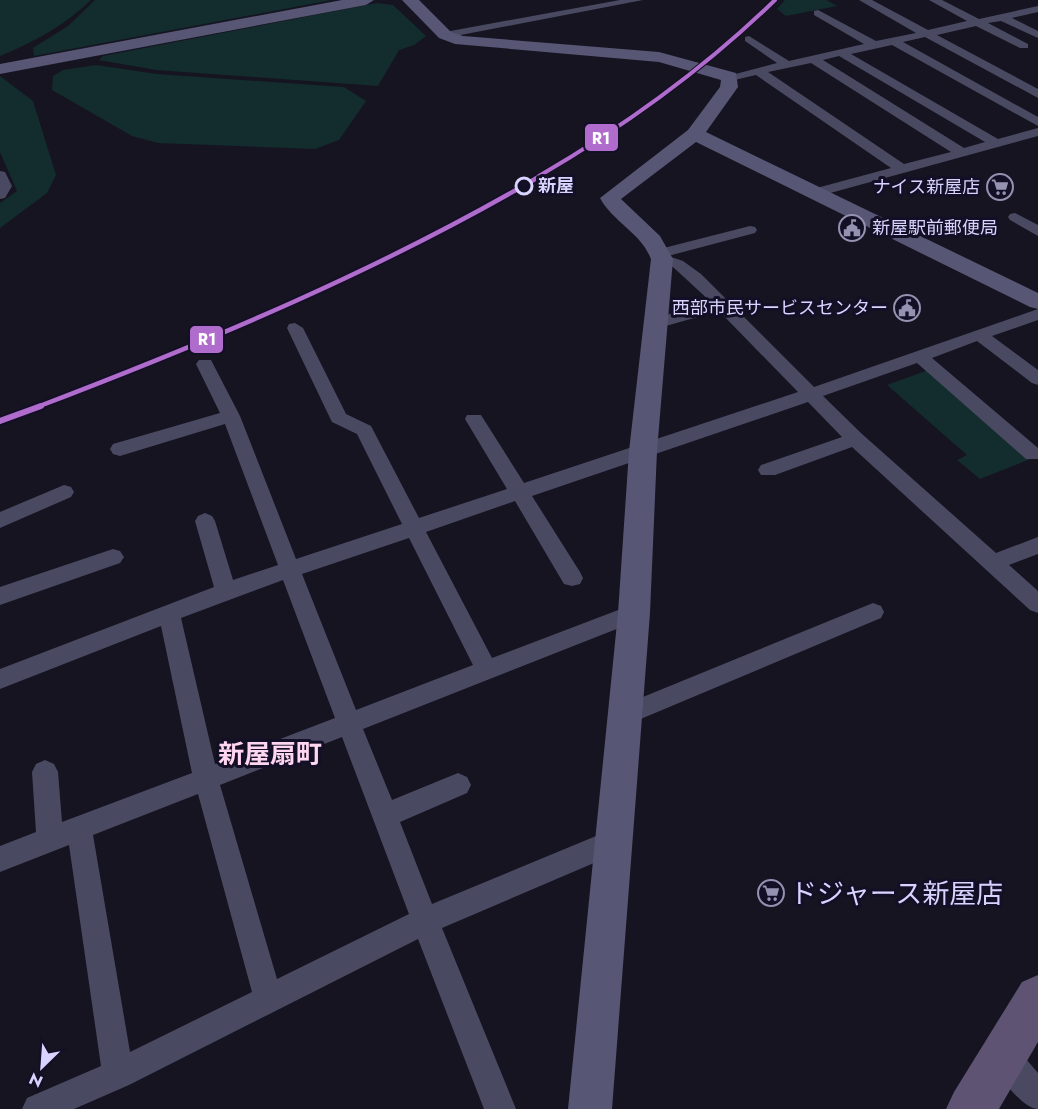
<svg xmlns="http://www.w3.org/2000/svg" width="1038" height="1109" viewBox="0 0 1038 1109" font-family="Jost,'Noto Sans JP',sans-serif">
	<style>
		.green { fill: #132c2d }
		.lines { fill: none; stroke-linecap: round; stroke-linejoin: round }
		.street { fill: #4a4962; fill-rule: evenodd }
		.secondary { fill: #575674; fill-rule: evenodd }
		.primary { fill: #5e5373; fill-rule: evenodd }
		.rail-1-far2-casing { stroke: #130f26; stroke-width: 6 }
		.rail-1-far1-casing { stroke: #130f26; stroke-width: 8 }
		.rail-1-casing { stroke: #130f26; stroke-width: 10 }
		.rail-1-far2 { stroke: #b06ccc; stroke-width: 4 }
		.rail-1-far1 { stroke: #b06ccc; stroke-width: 4.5 }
		.rail-1 { stroke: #b06ccc; stroke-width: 6 }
		.stop-dot { fill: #130f26; stroke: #d9d4ff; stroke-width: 3 }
		.labels { text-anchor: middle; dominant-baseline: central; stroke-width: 6; stroke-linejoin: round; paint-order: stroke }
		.far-stop-label { font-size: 18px; font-weight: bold; fill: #d9d4ff; stroke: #130f26; text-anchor: start }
		.far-poi-label { font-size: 18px; fill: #d9d4ff; stroke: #130f26; text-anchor: end }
		.quarter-label { font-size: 26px; font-weight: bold; fill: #ffd6f0; stroke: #130f26 }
		.near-poi-label { font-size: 27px; fill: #d9d4ff; stroke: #130f26; text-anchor: start }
		.line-badge { stroke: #130f26; stroke-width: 2 }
		.badge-label { font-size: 16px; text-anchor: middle; font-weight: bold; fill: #fff }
	</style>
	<rect width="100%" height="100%" fill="#161421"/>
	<path class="green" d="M 0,0 L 91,0 C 64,26 34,42 0,56 Z
		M 95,0 L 332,0 L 34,56 L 33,48 L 68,26 Z
		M 785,0 L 827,0 L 837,6 L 786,16 L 777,9 Z
		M 377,3 L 393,5 L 426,36 L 414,45 L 399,50 L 378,86 L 156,70 L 99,60 L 103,56 Z
		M 96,65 L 157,74 L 344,87 L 366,101 L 339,140 L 315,149 L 158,143 L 132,136 L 52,90 L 53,76 L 63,70 Z
		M 0,76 L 33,101 L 56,175 L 47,193 L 0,228 L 0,203 L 17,191 L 0,152 Z
		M 928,370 L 1033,458 L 980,479 L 957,460 L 967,455 L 887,385 Z"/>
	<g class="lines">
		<path class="street" d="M 620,0 L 643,0 L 445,38 L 439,35 L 445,32 Z
			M 859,0 L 872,0 L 928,30 L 967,21 L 929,0 L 942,0 L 979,19 L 1038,6 L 1038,12 L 1012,18 L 1038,31 L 1038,38 L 1001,21 L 988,23 L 1028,44 L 1028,48 L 1020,48 L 976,26 L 937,35 L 1038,89 L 1038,98 L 925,37 L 903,42 L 1038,117 L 1038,126 L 892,45 L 851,54 L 998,139 L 1038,128 L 1038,136 L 823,195 L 813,195 L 813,189 L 891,168 L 756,75 L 730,81 L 724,77 L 777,63 L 745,41 L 745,37 L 749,36 L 789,61 L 864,44 L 814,15 L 814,11 L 818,10 L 876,41 L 916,33 ZM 839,56 L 985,142 L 964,148 L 823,60 ZM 811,63 L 951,152 L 904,164 L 768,72 Z
			M 0,171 L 5,172 L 12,186 L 5,198 L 0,199 Z
			M 1015,213 L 1038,225 L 1038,236 L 1010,220 L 1008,217 L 1010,214 Z
			M 750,226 L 755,227 L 757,230 L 755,233 L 668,256 L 683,261 L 701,274 L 814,387 L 1038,309 L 1038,320 L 992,336 L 1038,370 L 1038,385 L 1032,383 L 977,341 L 932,358 L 1038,448 L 1038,459 L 1026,459 L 917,363 L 823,396 L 862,434 L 996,553 L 1038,537 L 1038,554 L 1009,565 L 1038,591 L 1038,613 L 1030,610 L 852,447 L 775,475 L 761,475 L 758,470 L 761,465 L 842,437 L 808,402 L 532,496 L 580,572 L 583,578 L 580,584 L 572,586 L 564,584 L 515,501 L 426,532 L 492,658 L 634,604 L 642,607 L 645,613 L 642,619 L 363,729 L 392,800 L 458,773 L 467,777 L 471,785 L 467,793 L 400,822 L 432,904 L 613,829 L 622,833 L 626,842 L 622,851 L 442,928 L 516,1109 L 484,1109 L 418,939 L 129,1085 L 74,1109 L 22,1109 L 27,1098 L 101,1066 L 69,845 L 0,872 L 0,846 L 36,832 L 32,772 L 36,764 L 45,760 L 54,764 L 58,772 L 62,822 L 192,773 L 161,626 L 0,689 L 0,669 L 214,587 L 195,521 L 198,516 L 205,513 L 212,516 L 215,521 L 233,580 L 278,565 L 225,424 L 120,456 L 113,454 L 110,449 L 113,444 L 220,413 L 196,364 L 199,360 L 211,360 L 240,416 L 296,559 L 402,524 L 357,434 L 332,422 L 330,418 L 287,328 L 289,324 L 295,323 L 303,328 L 346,414 L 371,426 L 419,518 L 507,489 L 465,419 L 467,415 L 481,415 L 524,483 L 798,392 L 719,311 L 655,329 L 647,324 L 649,320 L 711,302 L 673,267 L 657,262 L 653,253 L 656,250 ZM 409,538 L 473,665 L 356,710 L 302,574 ZM 283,580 L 335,718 L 215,764 L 181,618 ZM 342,737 L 409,914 L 277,979 L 220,785 ZM 198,794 L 252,992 L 130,1052 L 93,835 Z
			M 64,485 L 71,487 L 74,492 L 71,497 L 0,528 L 0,512 Z
			M 113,549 L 120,551 L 124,557 L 120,563 L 0,605 L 0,587 Z
			M 873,603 L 881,606 L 884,612 L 881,618 L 624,726 L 616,722 L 612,715 L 616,708 Z
			M 1003,1041 L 1014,1045 L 1038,1073 L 1038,1109 C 1022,1109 994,1071 988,1056 L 992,1045 Z"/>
		<path class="secondary" d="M 342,0 L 374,0 L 366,5 L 0,74 L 0,64 Z
			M 402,0 L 419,0 L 451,32 L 463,36 L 659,52 L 736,73 L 738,87 L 706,132 L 1038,293 L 1038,309 L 1030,307 L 696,142 L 621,199 L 660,236 L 673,259 L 657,451 L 650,613 L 612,1109 L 568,1109 L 618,613 L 629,451 L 651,259 C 641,233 613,222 600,198 L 688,130 L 720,87 L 721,80 L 659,62 L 455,44 L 439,38 Z"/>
		<path class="primary" d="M 1038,975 L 1038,1042 L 999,1109 L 946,1109 L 954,1092 L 1022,982 Z"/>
		<defs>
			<path id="rail-1-far2" d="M 539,176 C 625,126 704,69 775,0"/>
			<path id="rail-1-far1" d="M 37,407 C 210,341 382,269 542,175"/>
			<path id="rail-1" d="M 0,421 L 41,406"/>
		</defs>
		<use href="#rail-1-far2" class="rail-1-far2-casing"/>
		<use href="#rail-1-far1" class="rail-1-far1-casing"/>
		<use href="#rail-1" class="rail-1-casing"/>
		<use href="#rail-1-far2" class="rail-1-far2"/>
		<use href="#rail-1-far1" class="rail-1-far1"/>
		<use href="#rail-1" class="rail-1"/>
	</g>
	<defs>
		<symbol id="supermarket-ring" viewBox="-11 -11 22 22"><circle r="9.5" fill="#130f26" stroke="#9591b1" stroke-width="1.5"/><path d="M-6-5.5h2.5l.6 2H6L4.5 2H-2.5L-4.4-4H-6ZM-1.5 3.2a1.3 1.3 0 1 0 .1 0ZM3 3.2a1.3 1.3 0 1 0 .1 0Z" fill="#9591b1"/></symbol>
		<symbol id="civic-ring" viewBox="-11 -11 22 22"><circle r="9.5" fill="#130f26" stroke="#9591b1" stroke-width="1.5"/><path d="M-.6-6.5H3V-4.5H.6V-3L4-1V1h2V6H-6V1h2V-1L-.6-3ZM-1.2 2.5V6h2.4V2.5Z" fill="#9591b1"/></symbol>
	</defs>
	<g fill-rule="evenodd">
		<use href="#supermarket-ring" x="985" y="172" width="30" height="30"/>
		<use href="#civic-ring" x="837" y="213" width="30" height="30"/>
		<use href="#civic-ring" x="892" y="293" width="30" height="30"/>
		<use href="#supermarket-ring" x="756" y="878" width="30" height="30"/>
	</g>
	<circle class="stop-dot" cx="524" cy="186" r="8"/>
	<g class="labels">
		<g class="far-stop-label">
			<text x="538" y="186">新屋</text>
		</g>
		<g class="far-poi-label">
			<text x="980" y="187">ナイス新屋店</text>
			<text x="872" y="228" text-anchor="start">新屋駅前郵便局</text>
			<text x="888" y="308">西部市民サービスセンター</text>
		</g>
		<g class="quarter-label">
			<text x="270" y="754">新屋扇町</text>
		</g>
		<g class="near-poi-label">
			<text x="790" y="893">ドジャース新屋店</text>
		</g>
	</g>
	<g class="line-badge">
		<rect x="584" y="123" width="35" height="29" rx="6" fill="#b06ccc"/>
		<rect x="189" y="325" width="35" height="29" rx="6" fill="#b06ccc"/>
	</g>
	<g class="badge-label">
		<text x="601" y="144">R1</text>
		<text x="207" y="345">R1</text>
	</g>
	<g transform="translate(42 1067) rotate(205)" stroke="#130f26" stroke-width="4.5" paint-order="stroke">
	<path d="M0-4.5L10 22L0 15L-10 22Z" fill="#d9d4ff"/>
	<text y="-9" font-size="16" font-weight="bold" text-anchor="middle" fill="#d9d4ff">N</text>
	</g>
</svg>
